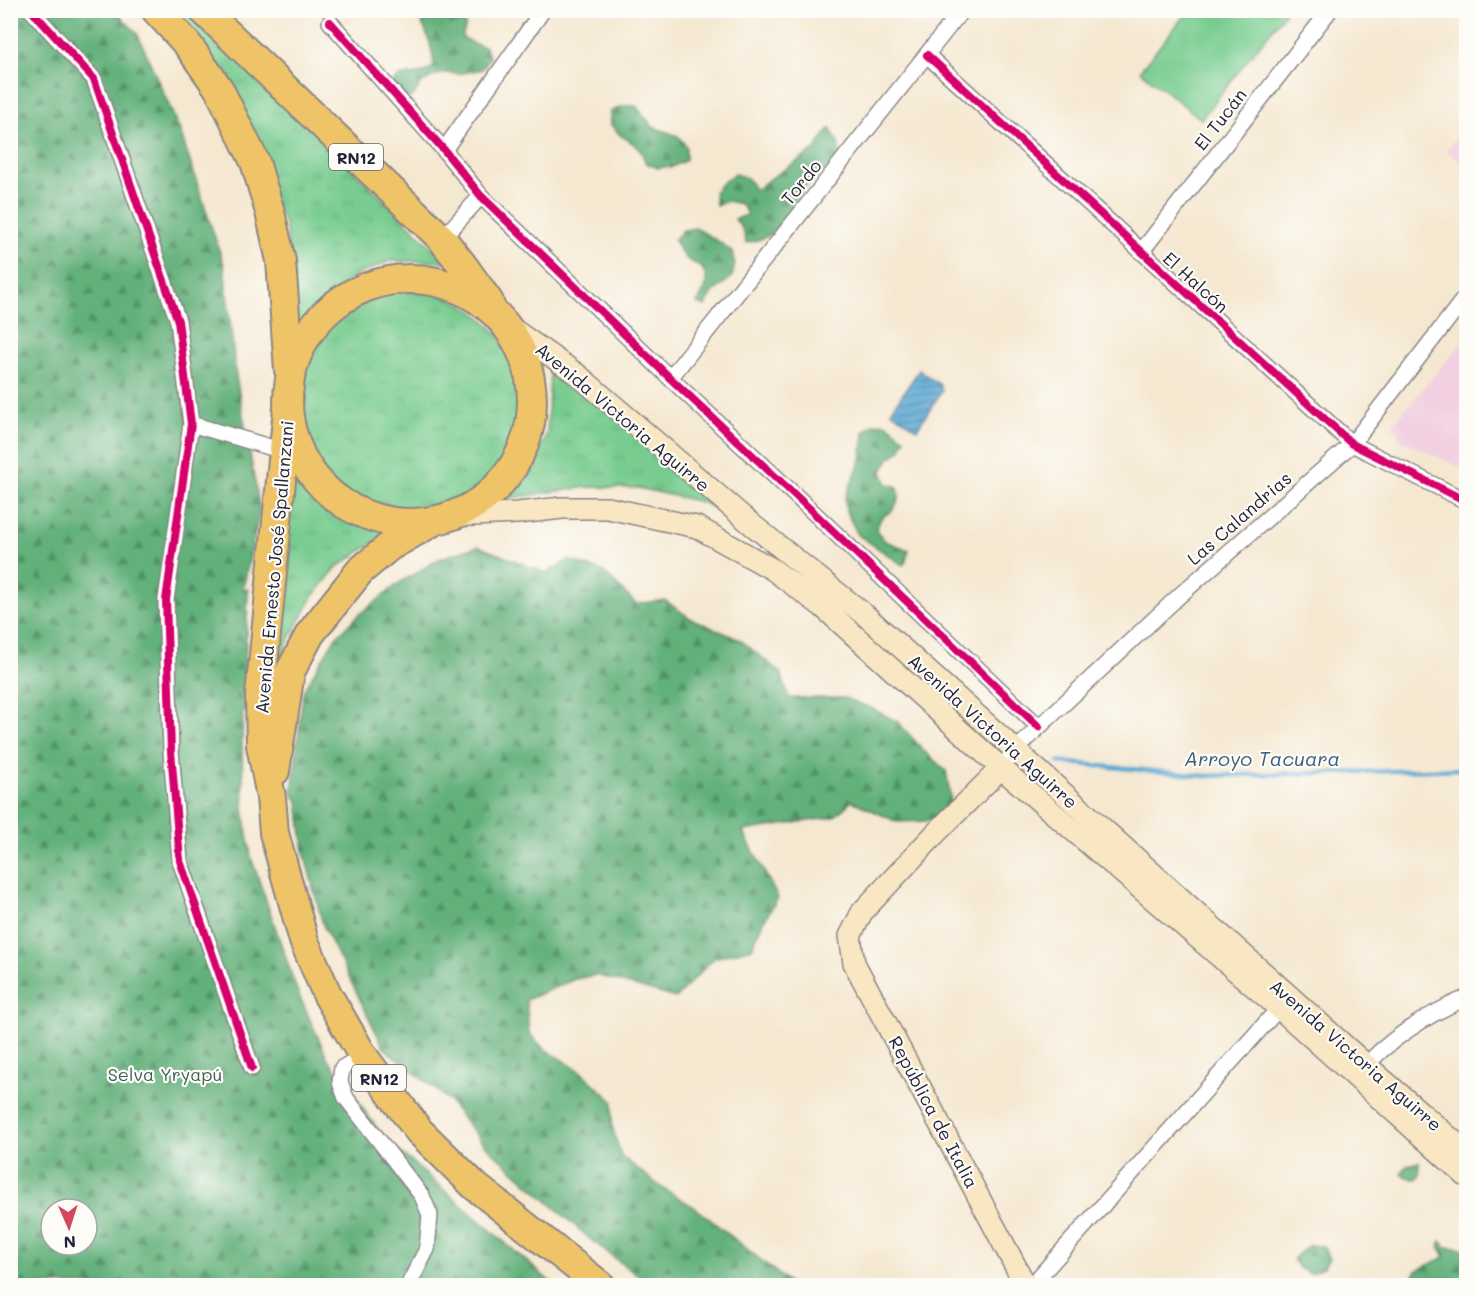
<svg xmlns="http://www.w3.org/2000/svg" width="1477" height="1296" viewBox="0 0 1477 1296" font-family="Mali,sans-serif">
	<style>
		.built { fill: #f2cfe1 }
		.grass { fill: url(#grass-tufts); stroke: #4d7766; stroke-width: 1.5 }
		.forest { fill: url(#forest-firs); stroke: #42695a; stroke-width: 1.5; fill-rule: evenodd }
		.park { fill: #78cc90; stroke: #4d7766; stroke-width: 1.5 }
		.water { fill: url(#water-rules); stroke: #3e6487; stroke-width: 1.5 }
		.lines { fill: none; stroke-linecap: round; stroke-linejoin: round }
		.stream { stroke: #5aa7d3; stroke-width: 4.5 }
		.street-casing { stroke: #8c8586; stroke-width: 18 }
		.secondary-casing { stroke: #8c8586; stroke-width: 24 }
		.highway-casing { stroke: #8c8586; stroke-width: 32 }
		.street { stroke: #fff; stroke-width: 15 }
		.secondary { stroke: #f9e7c3; stroke-width: 21 }
		.highway { stroke: #efc469; stroke-width: 28 }
		.cycleway-casing { stroke: #fdfcf7; stroke-width: 11 }
		.cycleway { stroke: #d6006c; stroke-width: 8 }
		.labels { text-anchor: middle; dominant-baseline: central; stroke-width: 4.5; stroke-linejoin: round; paint-order: stroke }
		.shield { fill: #fdfcf7; stroke: #646373; stroke-width: 1.5 }
		.shield-label { font-size: 16px; font-weight: bold; fill: #22223b }
		.street-label { font-size: 18px; fill: #22223b; stroke: #fdfcf7 }
		.park-label { font-size: 18px; fill: #405e59; stroke: #fdfcf7 }
		.water-label { font-size: 20px; font-style: italic; fill: #3b5e7f; stroke: #fdfcf7 }
	</style>
	<defs>
		<pattern id="grass-tufts" width="24" height="20" patternUnits="userSpaceOnUse" patternTransform="scale(1.5)"><rect width="24" height="20" fill="#78cc90"/><path d="M3 7l-1-3M5 7V3M7 7l1-3M15 17l-1-3M17 17v-4M19 17l1-3" fill="none" stroke="#68af7d"/></pattern>
		<pattern id="forest-firs" width="22" height="20" patternUnits="userSpaceOnUse" patternTransform="scale(1.5)"><rect width="22" height="20" fill="#62b07a"/><path d="M5 1l3.5 6h-7zM16 11l3.5 6h-7z" fill="#508f65"/></pattern>
		<pattern id="water-rules" width="6" height="5" patternUnits="userSpaceOnUse" patternTransform="scale(1.5)"><rect width="6" height="5" fill="#5aa7d3"/><path d="M0 2.5h6" fill="none" stroke="#4a88ac"/></pattern>
	</defs>
	<rect width="100%" height="100%" fill="#fdfcf7"/>
	<filter id="ink" filterUnits="userSpaceOnUse"><feTurbulence type="fractalNoise" baseFrequency=".0167" numOctaves="2"/><feDisplacementMap in="SourceGraphic" scale="12" xChannelSelector="R" yChannelSelector="G"/><feConvolveMatrix kernelMatrix="1 2 1 2 8 2 1 2 1" color-interpolation-filters="sRGB"/></filter>
	<filter id="wash" filterUnits="userSpaceOnUse"><feTurbulence type="fractalNoise" baseFrequency=".008" numOctaves="4" result="noise"/><feDisplacementMap in="SourceGraphic" scale="24" xChannelSelector="R" yChannelSelector="G"/><feGaussianBlur stdDeviation="1.35" result="paint"/><feColorMatrix in="noise" values="0 0 0 0 0 0 0 0 0 0 0 0 0 0 0 0 0 1.4 0 .05"/><feComposite in="paint" operator="in"/></filter>
	<g filter="url(#wash)">
		<rect width="100%" height="100%" fill="#f5e8d1"/>
		<path class="built" d="M 1466,125 L 1466,167 L 1446,151 Z
			M 1466,338 L 1466,470 L 1400,439 L 1393,424 Z"/>
		<path class="grass" d="M 173,11 L 191,11 L 447,262 L 390,261 L 356,275 L 319,304 L 297,329 L 285,224 Z
			M298 402a111 111 0 1 1 222 0a111 111 0 1 1-222 0Z
			M 543,350 L 736,520 L 702,502 L 638,488 L 587,487 L 510,498 L 531,470 L 547,433 L 550,375 Z
			M 290,463 L 308,495 L 334,514 L 390,532 L 337,567 L 314,595 L 287,644 L 273,686 Z"/>
		<path class="forest" d="M 10,11 L 115,11 L 137,33 L 179,128 L 224,265 L 236,376 L 260,510 L 243,589 L 248,589 L 242,745 L 244,810 L 251,857 L 298,993 L 328,1059 L 384,1138 L 554,1285 L 11,1285 ZM 51,1209 L 87,1209 L 87,1245 L 51,1245 Z
			M 387,11 L 458,11 L 466,25 L 462,37 L 472,43 L 485,47 L 490,58 L 482,69 L 459,74 L 446,73 L 433,76 L 420,85 L 413,96 L 402,104 L 389,101 L 388,88 L 397,77 L 423,73 L 434,67 C 433,50 428,33 419,18 L 405,15 L 392,16 Z
			M 623,106 L 636,106 L 653,127 L 678,136 L 686,146 L 686,160 L 670,168 L 671,166 L 658,168 L 646,163 L 641,152 L 633,143 L 620,135 L 611,125 L 610,112 Z
			M 830,128 L 838,142 L 840,156 C 828,169 813,178 802,190 C 798,195 795,201 792,207 C 779,229 773,238 746,243 L 743,230 L 735,219 L 748,215 L 741,204 L 727,201 L 716,206 L 714,192 L 723,182 L 735,174 L 747,178 L 756,190 L 768,180 L 815,150 L 822,138 Z
			M 696,228 L 721,243 L 732,252 L 735,264 L 732,277 L 711,294 L 705,306 L 697,303 C 704,292 711,279 701,267 C 698,264 692,263 688,260 C 681,254 678,247 674,240 L 683,230 Z
			M 886,423 L 905,439 L 900,451 L 889,459 L 882,471 L 886,483 L 898,487 L 899,499 L 893,510 L 881,518 L 876,530 L 885,541 L 909,550 L 905,563 L 903,565 L 858,535 L 846,511 L 845,498 L 861,460 L 864,432 L 874,424 Z
			M 478,546 L 546,573 L 569,560 L 604,572 L 636,604 L 665,600 L 690,618 L 740,640 L 781,673 L 789,698 L 845,698 L 871,708 L 898,722 L 924,751 L 946,771 L 951,802 L 930,821 L 897,822 L 852,801 L 834,817 L 743,831 L 778,898 L 763,922 L 752,948 L 714,958 L 676,998 L 596,975 L 575,979 L 526,1000 L 529,1033 L 543,1048 L 580,1071 L 613,1101 L 612,1126 L 621,1156 L 661,1187 L 696,1208 L 792,1285 L 652,1285 L 638,1276 L 591,1240 L 538,1193 L 483,1143 L 448,1100 L 384,1048 L 323,925 L 304,852 L 298,801 L 292,792 L 303,691 L 336,637 L 361,613 L 399,583 L 441,558 Z
			M 1419,1162 L 1420,1173 L 1419,1178 L 1413,1179 L 1402,1175 C 1404,1165 1410,1164 1419,1162 Z
			M 1441,1241 L 1446,1247 L 1466,1249 L 1466,1279 L 1453,1282 L 1454,1285 L 1430,1285 L 1413,1278 L 1417,1270 L 1445,1257 L 1439,1246 Z
			M 1309,1245 L 1323,1246 L 1329,1259 L 1323,1267 L 1311,1274 L 1300,1269 L 1293,1259 Z"/>
		<path class="park" d="M 1282,11 L 1285,13 L 1201,119 L 1140,71 L 1188,11 Z"/>
		<path class="water" d="M 919,370 L 940,385 L 942,391 L 917,429 L 891,411 Z"/>
		<g class="lines">
			<path class="stream" d="M 1059,762 L 1206,776 L 1466,769"/>
		</g>
	</g>
	<g filter="url(#ink)">
		<g class="lines">
			<defs>
				<path id="street" d="M 31,10 L 94,79 L 178,321 L 191,424 L 166,600 L 171,751 L 180,861 L 252,1068
					M 330,22 L 444,150 L 481,196 L 670,378 L 813,512 L 1039,727
					M 927,55 L 1352,444 L 1466,501
					M 444,150 L 543,10
					M 442,239 L 481,196
					M 1141,252 L 1330,10
					M 670,378 L 962,10
					M 191,424 L 283,451 L 299,451
					M 1001,768 L 1015,751 L 1039,727 L 1179,596 L 1352,444 L 1466,296
					M 363,1056 L 342,1068 L 340,1082 L 346,1098 L 422,1196 L 430,1215 L 427,1249 L 408,1286
					M 1359,1073 C 1386,1041 1428,1014 1466,998
					M 1031,1286 L 1279,1008"/>
				<path id="secondary" d="M 507,325 L 578,375 L 750,523 L 865,615 L 1366,1065 L 1466,1152
					M 452,516 L 518,513 L 562,508 L 608,508 L 697,527 L 772,569 L 823,607 L 1001,768 L 1279,1008 L 1466,1176
					M 1001,768 L 935,834 L 862,912 L 850,936 L 854,963 L 1026,1286"/>
				<path id="highway" d="M 156,10 L 188,45 L 219,89 L 255,162 L 270,212 L 281,261 L 289,370
					M 203,10 L 442,239 L 464,267 L 489,302
					M288 401a122 122 0 1 1 244 0a122 122 0 1 1-244 0Z
					M 288,408 L 260,696 L 261,745 L 271,797 L 274,833 L 304,941 L 327,994 L 363,1056 L 419,1131 L 476,1187 L 601,1286
					M 275,771 L 290,672 L 310,634 L 360,571 L 390,546 L 432,522"/>
			</defs>
			<use href="#street" class="street-casing"/>
			<use href="#secondary" class="secondary-casing"/>
			<use href="#highway" class="highway-casing"/>
			<use href="#street" class="street"/>
			<use href="#secondary" class="secondary"/>
			<use href="#highway" class="highway"/>
			<defs>
				<path id="cycleway" d="M 31,10 L 94,79 L 178,321 L 191,424 L 166,600 L 171,751 L 180,861 L 252,1068
					M 330,22 L 444,150 L 481,196 L 670,378 L 813,512 L 1039,727
					M 927,55 L 1352,444 L 1466,501"/>
			</defs>
			<use href="#cycleway" class="cycleway-casing"/>
			<use href="#cycleway" class="cycleway"/>
		</g>
	</g>
	<g class="labels">
		<g class="shield">
			<rect x="329" y="144" width="54" height="26" rx="4.5"/>
			<rect x="352" y="1065" width="54" height="26" rx="4.5"/>
		</g>
		<g class="shield-label">
			<text x="356" y="157">RN12</text>
			<text x="379" y="1078">RN12</text>
		</g>
		<g class="street-label">
			<text transform="translate(1220 119) rotate(-52)">El Tucán</text>
			<text transform="translate(801 182) rotate(-51)">Tordo</text>
			<text transform="translate(1196 282) rotate(42)">El Halcón</text>
			<text transform="translate(623 417) rotate(40)">Avenida Victoria Aguirre</text>
			<text transform="translate(1239 518) rotate(-41)">Las Calandrias</text>
			<text transform="translate(274 567) rotate(-85)">Avenida Ernesto José Spallanzani</text>
			<text transform="translate(993 731) rotate(42)">Avenida Victoria Aguirre</text>
			<text transform="translate(1356 1055) rotate(41)">Avenida Victoria Aguirre</text>
			<text transform="translate(934 1112) rotate(62)">República de Italia</text>
		</g>
		<g class="park-label">
			<text x="165" y="1074">Selva Yryapú</text>
		</g>
		<g class="water-label">
			<text x="1262" y="758">Arroyo Tacuara</text>
		</g>
	</g>
	<rect width="1477" height="1296" fill="none" stroke="#fdfcf7" stroke-width="36"/>
	<g transform="translate(69 1227) rotate(177)"><circle r="28" fill="#fdfcf7" stroke="#a5a5ac" stroke-width="1.5"/>
	<path d="M0-4.5L10 22L0 15L-10 22Z" fill="#d1495b"/>
	<text y="-9" font-size="16" font-weight="bold" text-anchor="middle" fill="#22223b">N</text>
	</g>
</svg>
